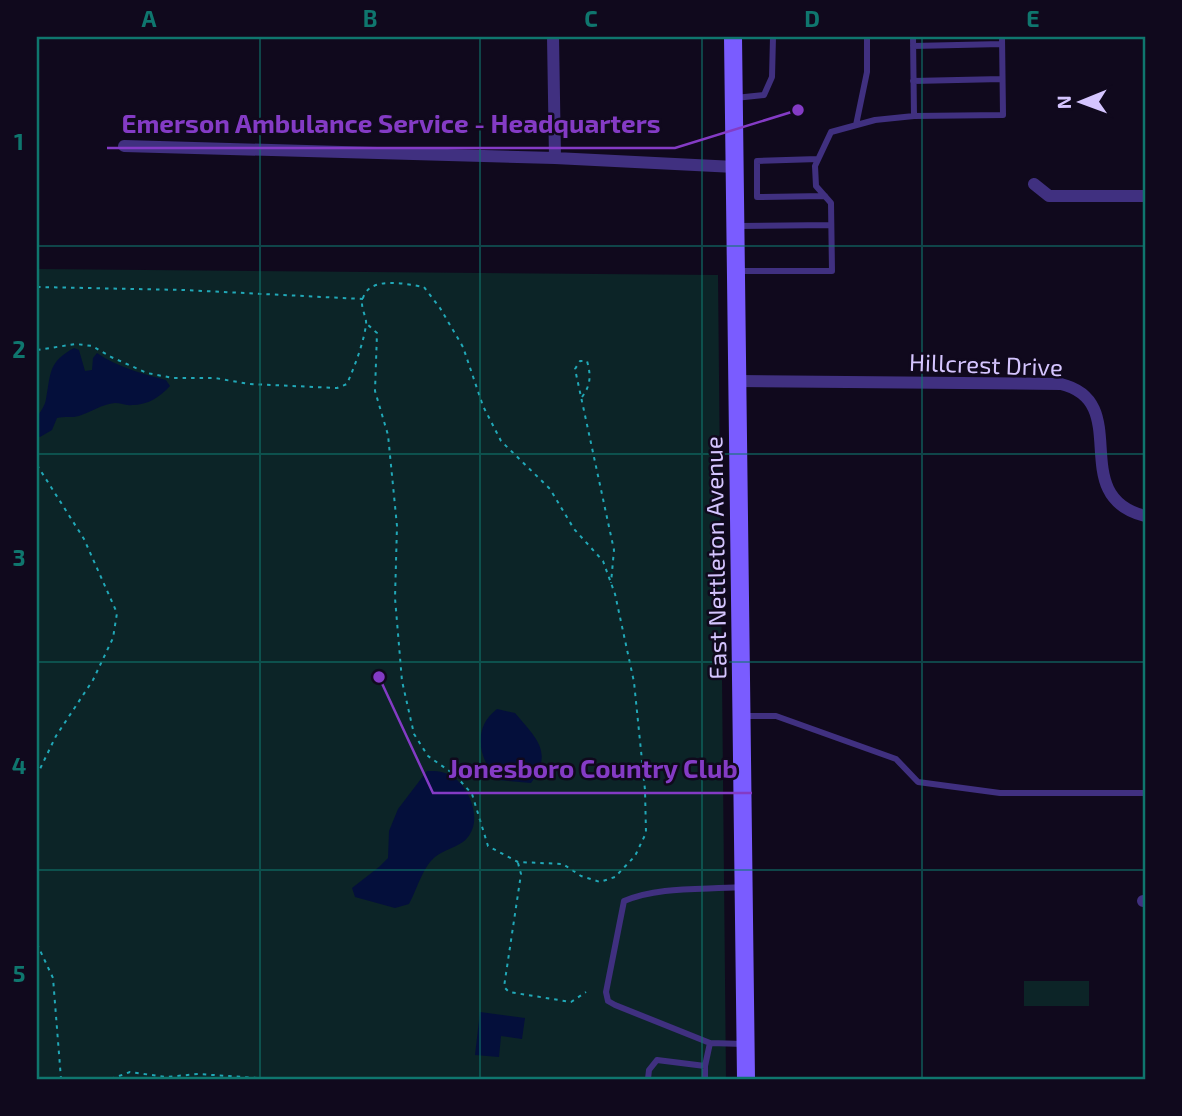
<svg xmlns="http://www.w3.org/2000/svg" width="1182" height="1116" viewBox="0 0 1182 1116" font-family="'Exo 2',sans-serif">
	<style>
		.green { fill: #0c2427 }
		.water { fill: #040f3b }
		.lines { fill: none; stroke-linecap: round; stroke-linejoin: round }
		.path { stroke: #21a8b7; stroke-width: 2; stroke-dasharray: 3.5 5; stroke-linecap: butt }
		.lane { stroke: #403080; stroke-width: 6 }
		.street { stroke: #403080; stroke-width: 12 }
		.secondary { stroke: #7a5cff; stroke-width: 18 }
		.grid { fill: none; stroke: #0f766e; stroke-width: 2; stroke-opacity: 0.55 }
		.labels { text-anchor: middle; dominant-baseline: central; stroke-width: 5; stroke-linejoin: round; paint-order: stroke }
		.street-label { font-size: 24px; fill: #d5c5ff; stroke: #10091d }
		.leader { fill: none; stroke: #843bc5; stroke-width: 2.5 }
		.callout-dot { fill: #843bc5; stroke: #10091d; stroke-width: 2.5 }
		.callout-label { font-size: 26px; text-anchor: middle; font-weight: bold; fill: #843bc5; stroke: #10091d; stroke-width: 5; stroke-linejoin: round; paint-order: stroke }
		.neatline { fill: none; stroke: #0f766e; stroke-width: 2.5 }
		.grid-label { font-size: 23px; text-anchor: middle; font-weight: bold; fill: #0f766e }
	</style>
	<rect width="100%" height="100%" fill="#10091d"/>
	<path class="green" d="M 37,269 L 718,275 L 726,1079 L 37,1079 Z
		M 1024,981 L 1089,981 L 1089,1006 L 1024,1006 Z"/>
	<path class="water" d="M 74,348 L 79,350 L 85,371 L 92,370 L 93,358 L 97,353 C 117,367 143,374 166,380 L 170,386 C 160,397 148,405 132,405 C 126,406 121,403 115,403 C 102,404 91,412 79,416 C 72,418 64,416 57,418 L 52,430 L 40,437 L 37,436 C 37,431 35,424 37,419 C 39,412 45,407 46,399 C 51,373 48,362 74,348 Z
		M 497,709 L 515,713 C 536,738 554,752 531,783 L 498,780 C 478,759 472,728 497,709 Z
		M 427,771 C 437,771 444,771 453,777 C 469,787 481,817 470,834 C 463,847 446,848 435,857 C 422,868 417,890 409,904 L 395,908 L 355,897 L 352,888 L 379,867 L 388,858 L 389,831 L 398,809 Z
		M 480,1012 L 525,1018 L 522,1039 L 501,1036 L 499,1057 L 475,1055 Z"/>
	<g class="lines">
		<path class="path" d="M 37,287 L 184,290 L 363,299
			M 37,350 L 76,344 L 92,346 L 111,357 L 147,373 L 173,378 L 215,378 L 249,384 L 337,388 L 347,384 C 355,365 363,345 366,325 C 367,318 362,311 362,303 C 365,274 406,284 424,287 L 440,308 L 463,347 L 483,406 L 501,441 L 550,489 L 574,529 L 603,561 L 615,594 L 634,682 L 645,790 L 646,833 L 635,856 L 615,877 L 600,882 L 581,876 L 563,864 L 518,862 L 488,846 L 472,794 L 455,775 L 428,756 L 414,734 L 402,681 L 395,598 L 397,526 L 388,435 L 375,391 L 377,333 L 366,323
			M 582,397 C 591,385 591,375 587,361 L 580,361 L 575,369 L 614,550 L 611,583
			M 37,465 L 84,539 L 117,613 L 113,638 L 93,680 L 56,736 L 37,775
			M 518,863 L 521,874 L 504,987 L 509,992 L 571,1002 L 586,992
			M 37,944 L 53,978 L 61,1079
			M 111,1079 L 130,1072 L 166,1077 L 198,1074 L 273,1079"/>
		<path class="lane" d="M 913,37 L 914,116
			M 913,46 L 1002,44
			M 913,81 L 1002,79
			M 735,98 L 764,95 L 772,77 L 773,37
			M 856,125 L 867,72 L 867,37
			M 818,159 L 757,161 L 757,197 L 825,196
			M 737,226 L 831,225
			M 737,271 L 832,271 L 831,203 L 816,186 L 815,166 L 831,132 L 875,120 L 914,116 L 1003,115 L 1002,37
			M 742,716 L 776,716 L 896,759 L 918,782 L 1000,793 L 1145,793
			M 740,887 C 703,890 659,886 624,901 L 606,992 L 608,1001 L 615,1005 L 710,1043 L 744,1044
			M 648,1079 L 649,1070 L 657,1060 L 705,1066
			M 705,1079 L 705,1066 L 710,1043"/>
		<path class="street" d="M 553,37 L 555,158
			M 124,146 L 555,158 L 735,167
			M 1034,184 L 1049,196 L 1145,196
			M 737,381 L 1061,384 C 1135,402 1065,496 1145,516
			M 1143,901 L 1145,901"/>
		<path class="secondary" d="M 733,37 L 746,1079"/>
	</g>
	<path class="grid" d="M 260,37 L 260,1079M 480,37 L 480,1079M 702,37 L 702,1079M 922,37 L 922,1079M 37,246 L 1145,246M 37,454 L 1145,454M 37,662 L 1145,662M 37,870 L 1145,870"/>
	<g class="labels">
		<g class="street-label">
			<text transform="translate(986 364) rotate(2)">Hillcrest Drive</text>
			<text transform="translate(715 558) rotate(-91)">East Nettleton Avenue</text>
		</g>
	</g>
	<path class="leader" d="M798 110L675 148H107M379 677L433 793H752"/>
	<g class="callout-dot">
		<circle cx="798" cy="110" r="7"/>
		<circle cx="379" cy="677" r="7"/>
	</g>
	<g class="callout-label">
		<text x="391" y="133">Emerson Ambulance Service - Headquarters</text>
		<text x="593" y="778">Jonesboro Country Club</text>
	</g>
	<rect width="1182" height="1116" fill="none" stroke="#10091d" stroke-width="77"/>
	<g transform="translate(1081 102) rotate(269)" stroke="#10091d" stroke-width="5" paint-order="stroke">
	<path d="M0-5L12 26L0 18L-12 26Z" fill="#d5c5ff"/>
	<text y="-10" font-size="19" font-weight="bold" text-anchor="middle" fill="#d5c5ff">N</text>
	</g>
	<rect x="38" y="38" width="1106" height="1040" class="neatline"/>
	<g class="grid-label">
		<text x="149" y="27">A</text>
		<text x="370" y="27">B</text>
		<text x="591" y="27">C</text>
		<text x="812" y="27">D</text>
		<text x="1033" y="27">E</text>
		<text x="19" y="150">1</text>
		<text x="19" y="358">2</text>
		<text x="19" y="566">3</text>
		<text x="19" y="774">4</text>
		<text x="19" y="982">5</text>
	</g>
</svg>
